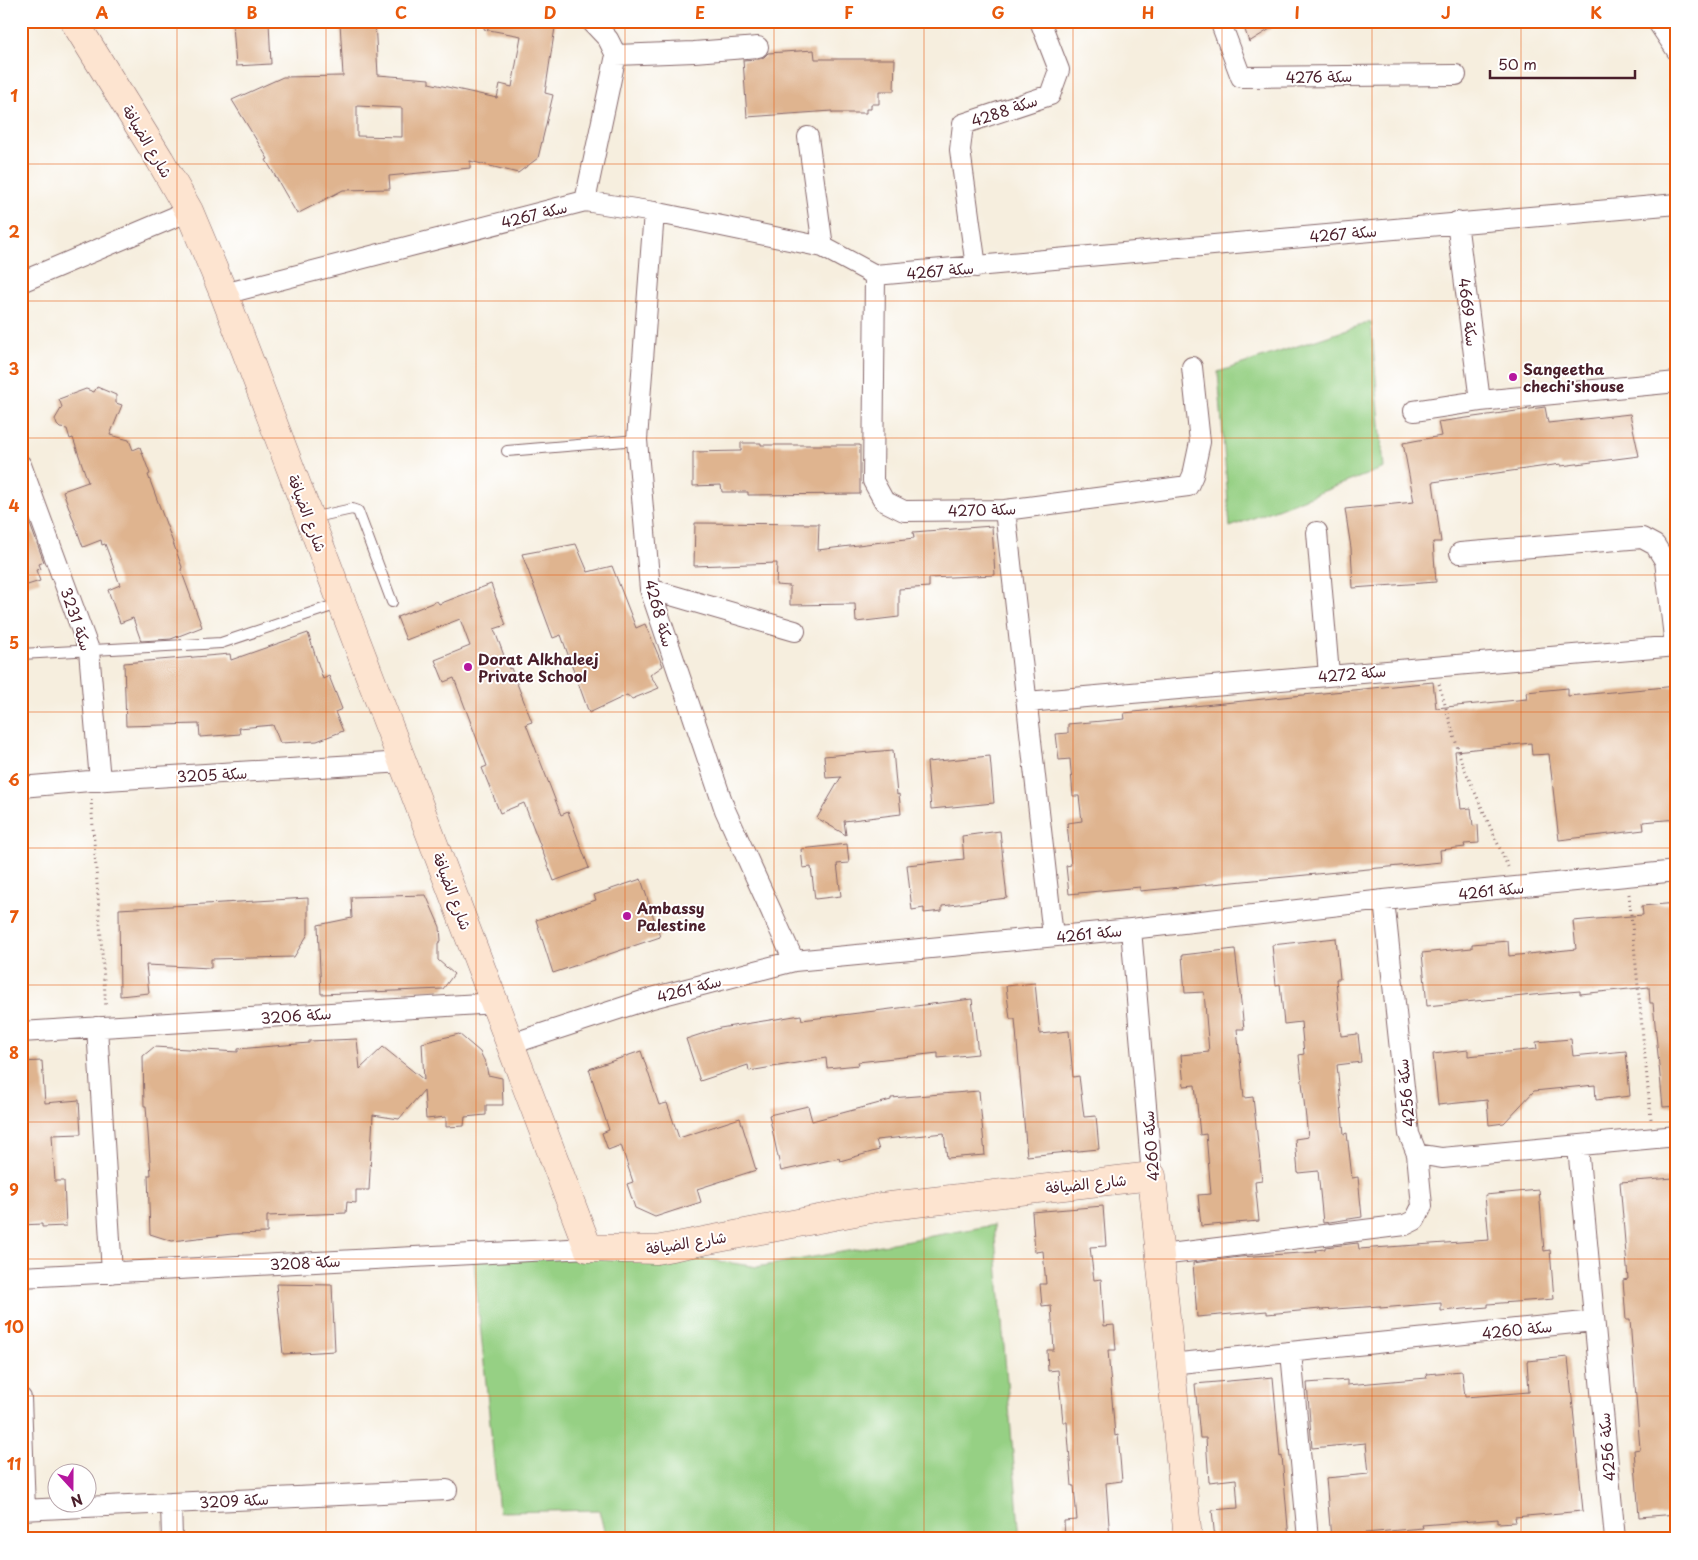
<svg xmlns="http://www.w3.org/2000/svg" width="1698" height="1560" viewBox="0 0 1698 1560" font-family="'Playpen Sans','Playpen Sans Arabic',sans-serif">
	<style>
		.green { fill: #96d084; stroke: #707858 }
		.building { fill: #dfb48f; fill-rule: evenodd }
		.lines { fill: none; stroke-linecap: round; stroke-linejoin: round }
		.lane-casing { stroke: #86676a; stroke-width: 12 }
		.street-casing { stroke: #86676a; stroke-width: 22 }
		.secondary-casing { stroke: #86676a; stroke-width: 29 }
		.path { stroke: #86676a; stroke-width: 3; stroke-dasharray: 1 4; stroke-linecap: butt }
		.lane { stroke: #fff; stroke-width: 10 }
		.street { stroke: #fff; stroke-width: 20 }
		.secondary { stroke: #fde4d0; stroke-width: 28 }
		.grid { fill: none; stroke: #e8590c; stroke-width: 1; stroke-opacity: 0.55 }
		.poi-dot { fill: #b5179e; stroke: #fff; stroke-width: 2 }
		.labels { text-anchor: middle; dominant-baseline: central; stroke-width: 4; stroke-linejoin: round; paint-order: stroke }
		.street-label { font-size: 15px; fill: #4a1f2b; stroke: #fff }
		.poi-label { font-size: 15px; font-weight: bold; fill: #4a1f2b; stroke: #fff; text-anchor: start }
		.neatline { fill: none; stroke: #e8590c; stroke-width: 2 }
		.grid-label { font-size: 16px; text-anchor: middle; font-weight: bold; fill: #e8590c }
	</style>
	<rect width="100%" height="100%" fill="#fff"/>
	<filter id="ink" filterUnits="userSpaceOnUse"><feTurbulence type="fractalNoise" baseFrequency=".02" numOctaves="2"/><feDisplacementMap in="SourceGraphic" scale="10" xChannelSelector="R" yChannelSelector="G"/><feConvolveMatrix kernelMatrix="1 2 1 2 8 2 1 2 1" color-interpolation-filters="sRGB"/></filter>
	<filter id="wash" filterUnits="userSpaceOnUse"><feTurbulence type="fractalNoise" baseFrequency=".0096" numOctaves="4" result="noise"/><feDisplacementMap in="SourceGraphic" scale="20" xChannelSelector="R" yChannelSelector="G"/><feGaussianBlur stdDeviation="1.12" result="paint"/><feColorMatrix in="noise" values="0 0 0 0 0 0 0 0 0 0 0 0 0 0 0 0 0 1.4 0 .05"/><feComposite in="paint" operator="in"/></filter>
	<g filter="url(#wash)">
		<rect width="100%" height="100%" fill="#f6eede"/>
		<path class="green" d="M 1371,322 L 1384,468 L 1230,527 L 1218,372 Z
			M 994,1225 L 1020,1539 L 606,1539 L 599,1510 L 499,1512 L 473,1254 L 655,1251 L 757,1267 Z"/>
		<g id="blocks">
			<path class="building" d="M 355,21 L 375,21 L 378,75 L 429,79 L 429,83 L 497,98 L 500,84 L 512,87 L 521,36 L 484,29 L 485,21 L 556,21 L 545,93 L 553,95 L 538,158 L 518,173 L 470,161 L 470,168 L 389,176 L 390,189 L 343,190 L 297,214 L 266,160 L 268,159 L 232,100 L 283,77 L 343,76 L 340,22 ZM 357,106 L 402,108 L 402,137 L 357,136 Z
				M 1242,21 L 1283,21 L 1249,42 Z
				M 269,22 L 271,64 L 236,66 L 233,25 Z
				M 814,50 L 815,59 L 895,59 L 894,91 L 879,91 L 879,104 L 871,104 L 871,109 L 866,109 L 866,113 L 832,113 L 832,111 L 747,117 L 743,60 L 759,59 L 764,57 L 768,53 Z
				M 97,387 L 116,395 L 116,403 L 122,405 L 110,435 L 129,440 L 133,450 L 140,447 L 150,474 L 148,475 L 182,567 L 181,570 L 202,627 L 171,639 L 141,641 L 133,618 L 120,623 L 108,590 L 120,585 L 105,544 L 102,545 L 101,540 L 83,547 L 63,491 L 88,482 L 73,438 L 70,439 L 67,429 L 60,428 L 57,425 L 55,419 L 62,407 L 59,399 L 86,389 L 94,392 Z
				M 1545,407 L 1548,423 L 1630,414 L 1639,456 L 1561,466 L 1561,464 L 1433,482 L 1441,542 L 1433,542 L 1436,582 L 1353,588 L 1351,548 L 1345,509 L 1414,502 L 1403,443 L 1441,436 L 1438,422 Z
				M 741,443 L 761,443 L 761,445 L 860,445 L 860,494 L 748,495 L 748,492 L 722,492 L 721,485 L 693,486 L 693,452 L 741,451 Z
				M 21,500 L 44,562 L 39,564 L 41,569 L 36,570 L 40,581 L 21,587 Z
				M 695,523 L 819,524 L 818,550 L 914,538 L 913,532 L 992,526 L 995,575 L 929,578 L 929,587 L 899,589 L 899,617 L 856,622 L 855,604 L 790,605 L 790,586 L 776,585 L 777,563 L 694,566 Z
				M 576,544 L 588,572 L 612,566 L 636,628 L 645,624 L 663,666 L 650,675 L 659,688 L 632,699 L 627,695 L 589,713 L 561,635 L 553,638 L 522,554 Z
				M 491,584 L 506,625 L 494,629 L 509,669 L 511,668 L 532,722 L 526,724 L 561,815 L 568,812 L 589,868 L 554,881 L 524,803 L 500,813 L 482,768 L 487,766 L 454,678 L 444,682 L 435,660 L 470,646 L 460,619 L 406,640 L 397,617 L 437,601 L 439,604 Z
				M 308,633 L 323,679 L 329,676 L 342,709 L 335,712 L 343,731 L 317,741 L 280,743 L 273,725 L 239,728 L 240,734 L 200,737 L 199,724 L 126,726 L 124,663 L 230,654 L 231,660 Z
				M 1433,682 L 1436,708 L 1527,699 L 1526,692 L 1568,688 L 1568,696 L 1677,686 L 1677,819 L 1643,822 L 1644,830 L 1559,840 L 1549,754 L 1532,755 L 1531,743 L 1455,751 L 1461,809 L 1471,808 L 1473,826 L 1478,825 L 1479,843 L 1464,844 L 1465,847 L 1440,850 L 1441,862 L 1140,891 L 1140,887 L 1069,894 L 1066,866 L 1071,865 L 1067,823 L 1082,821 L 1079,796 L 1073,796 L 1070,759 L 1059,760 L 1056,734 L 1068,733 L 1068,724 L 1125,719 L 1124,713 Z
				M 893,750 L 897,795 L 899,794 L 901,814 L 844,821 L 846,835 L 817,818 L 841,777 L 826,778 L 824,756 Z
				M 990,756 L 994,803 L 931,809 L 927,762 Z
				M 1000,831 L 1007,898 L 942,906 L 942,911 L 924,913 L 924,908 L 912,910 L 907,865 L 964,859 L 962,836 Z
				M 847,844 L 849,863 L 837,864 L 841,896 L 815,899 L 811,867 L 803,868 L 801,849 Z
				M 641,879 L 660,937 L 553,973 L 536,920 L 596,900 L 594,895 Z
				M 426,895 L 440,927 L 441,941 L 438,943 L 438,960 L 454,974 L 443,989 L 321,994 L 318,925 L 352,918 L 351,897 Z
				M 308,898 L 308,934 L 294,957 L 211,959 L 211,968 L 146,965 L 149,993 L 120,996 L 119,909 Z
				M 1677,903 L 1677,1106 L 1663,1107 L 1653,1003 L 1650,1003 L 1649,987 L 1580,994 L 1580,991 L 1533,995 L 1427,1006 L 1422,953 L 1472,948 L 1472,944 L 1508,941 L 1509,956 L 1576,949 L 1573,921 L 1643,915 L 1642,906 Z
				M 1336,938 L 1340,979 L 1336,979 L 1341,1036 L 1358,1034 L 1361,1062 L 1337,1065 L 1344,1134 L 1347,1133 L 1352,1178 L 1358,1177 L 1362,1217 L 1323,1223 L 1318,1171 L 1298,1173 L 1295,1139 L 1308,1137 L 1299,1055 L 1304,1054 L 1301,1022 L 1284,1024 L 1280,984 L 1276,985 L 1272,945 Z
				M 1235,949 L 1244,1029 L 1237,1029 L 1244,1098 L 1253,1097 L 1262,1181 L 1255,1182 L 1259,1221 L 1201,1226 L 1198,1195 L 1211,1194 L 1206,1134 L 1200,1135 L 1195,1085 L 1184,1086 L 1181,1055 L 1209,1052 L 1204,992 L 1185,993 L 1182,955 Z
				M 1035,983 L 1040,1034 L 1069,1031 L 1073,1077 L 1079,1076 L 1084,1117 L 1096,1116 L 1099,1149 L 1027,1156 L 1015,1019 L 1010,1019 L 1006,986 Z
				M 972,999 L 978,1054 L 938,1058 L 938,1053 L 858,1062 L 859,1065 L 827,1068 L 826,1058 L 749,1071 L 748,1065 L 700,1081 L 686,1039 L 720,1028 L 801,1015 L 802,1020 Z
				M 459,1034 L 480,1052 L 486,1064 L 488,1075 L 502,1078 L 503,1105 L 486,1105 L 486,1115 L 465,1117 L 464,1126 L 446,1127 L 446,1117 L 426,1119 L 424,1090 L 399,1119 L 373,1115 L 369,1190 L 356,1190 L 356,1203 L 347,1202 L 346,1213 L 267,1216 L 267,1233 L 232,1234 L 172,1241 L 150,1234 L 148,1175 L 151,1175 L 146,1106 L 144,1106 L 143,1056 L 154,1047 L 238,1052 L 238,1049 L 309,1043 L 309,1041 L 357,1039 L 360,1069 L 383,1047 L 424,1080 L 422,1043 Z
				M 1571,1039 L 1573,1056 L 1626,1051 L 1630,1096 L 1596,1100 L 1595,1085 L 1534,1091 L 1504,1123 L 1489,1125 L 1487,1100 L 1438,1105 L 1433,1054 L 1468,1050 L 1468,1056 L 1537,1049 L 1536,1042 Z
				M 641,1051 L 659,1105 L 667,1103 L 679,1138 L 740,1118 L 756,1170 L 697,1189 L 701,1202 L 655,1217 L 635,1208 L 627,1184 L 633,1182 L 621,1145 L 608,1150 L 602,1133 L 609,1130 L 589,1069 Z
				M 42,1061 L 45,1103 L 79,1100 L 81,1134 L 52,1135 L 55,1181 L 64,1181 L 66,1226 L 42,1227 L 42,1224 L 21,1225 L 21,1062 Z
				M 979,1091 L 985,1155 L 947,1158 L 944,1133 L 876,1140 L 879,1150 L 840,1161 L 839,1158 L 781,1171 L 769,1115 L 808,1106 L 812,1121 L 891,1100 L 891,1098 Z
				M 1674,1178 L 1677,1213 L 1677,1247 L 1673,1248 L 1677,1291 L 1677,1514 L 1639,1517 L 1634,1450 L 1640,1449 L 1630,1320 L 1626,1320 L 1623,1280 L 1628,1279 L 1620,1182 Z
				M 1539,1190 L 1544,1251 L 1550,1250 L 1554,1299 L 1488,1304 L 1488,1307 L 1441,1311 L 1441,1303 L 1380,1308 L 1380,1306 L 1320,1310 L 1320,1309 L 1267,1314 L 1267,1311 L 1197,1317 L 1193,1263 L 1240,1257 L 1316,1252 L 1315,1250 L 1325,1249 L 1325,1247 L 1358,1243 L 1359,1249 L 1489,1240 L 1485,1195 Z
				M 1103,1206 L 1106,1246 L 1090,1247 L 1094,1280 L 1101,1279 L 1104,1326 L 1114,1325 L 1116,1350 L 1108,1350 L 1115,1436 L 1118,1435 L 1122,1481 L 1106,1483 L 1110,1539 L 1065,1539 L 1064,1521 L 1077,1520 L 1074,1486 L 1072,1486 L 1067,1422 L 1063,1422 L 1058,1370 L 1048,1371 L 1047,1350 L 1054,1350 L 1051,1305 L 1042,1306 L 1040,1284 L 1046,1284 L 1043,1251 L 1035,1252 L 1032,1212 Z
				M 276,1284 L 332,1285 L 335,1351 L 283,1354 Z
				M 1568,1357 L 1583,1511 L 1515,1517 L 1516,1522 L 1498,1523 L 1498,1519 L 1422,1525 L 1423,1528 L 1365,1533 L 1366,1539 L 1331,1539 L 1326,1478 L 1369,1474 L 1366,1443 L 1312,1448 L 1307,1383 L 1347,1380 L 1347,1385 L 1427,1378 L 1426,1374 L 1462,1371 L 1465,1397 L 1529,1392 L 1527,1361 Z
				M 1273,1377 L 1280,1457 L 1282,1456 L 1289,1539 L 1215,1539 L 1212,1510 L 1238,1508 L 1236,1479 L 1209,1482 L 1206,1438 L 1200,1438 L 1195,1384 Z"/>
		</g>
	</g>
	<g filter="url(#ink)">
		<use href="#blocks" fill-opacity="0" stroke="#86676a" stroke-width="1"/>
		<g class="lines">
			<defs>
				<path id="lane" d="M 507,451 L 637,440
					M 311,518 L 352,509 L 358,511 L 392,602
					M 21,654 L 221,643 L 341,603"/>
				<path id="street" d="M 1220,21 L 1241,77 L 1456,75
					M 1657,21 L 1677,51
					M 616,55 L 694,52 L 758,47
					M 808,137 L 823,247
					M 585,201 L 616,55 L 608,39 L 591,21
					M 654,212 L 637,440 L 650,589 L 725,810 L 794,961
					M 1457,222 L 1480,401
					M 976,267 L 960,150 L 963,124 L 1050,95 L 1059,70 L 1040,21
					M 875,275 L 873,481 L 884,501 L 904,511 L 1005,510 L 1188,486 L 1193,475 L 1200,442 L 1192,367
					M 21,282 L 189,211
					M 224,294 L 585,201 L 654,212 L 823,247 L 875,275 L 1677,204
					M 1414,411 L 1480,401 L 1677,382
					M 21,465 L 89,650 L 100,781
					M 1005,510 L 1053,936
					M 1317,532 L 1329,675
					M 1460,553 L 1642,538 L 1655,545 L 1665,561 L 1675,646
					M 650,589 L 795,631
					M 1027,702 L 1677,646
					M 21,787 L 90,781 L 404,762
					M 1384,900 L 1409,1134 L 1417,1154 L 1442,1158 L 1677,1136
					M 1131,929 L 1152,1176
					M 97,1027 L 112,1273
					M 21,1032 L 496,1003
					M 511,1044 L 652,998 L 794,961 L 1131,929 L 1384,900 L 1677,871
					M 1578,1147 L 1615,1539
					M 1161,1255 L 1405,1225 L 1415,1220 L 1422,1206 L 1417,1154
					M 21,1277 L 588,1248
					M 1291,1352 L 1308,1539
					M 1170,1364 L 1594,1321
					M 21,1398 L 25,1510
					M 171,1503 L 172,1539
					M 21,1510 L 447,1490"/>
				<path id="secondary" d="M 74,21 L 160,160 L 189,211 L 224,294 L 588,1248 L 656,1250 L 881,1207 L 1152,1176 L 1188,1539"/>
			</defs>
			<use href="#lane" class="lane-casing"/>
			<use href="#street" class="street-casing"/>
			<use href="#secondary" class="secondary-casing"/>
			<path class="path" d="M 1439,684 L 1462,763 L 1509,869
				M 91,799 L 106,1008
				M 1629,894 L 1651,1119"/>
			<use href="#lane" class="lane"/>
			<use href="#street" class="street"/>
			<use href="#secondary" class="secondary"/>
		</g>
	</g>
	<path class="grid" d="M 177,21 L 177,1539M 326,21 L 326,1539M 476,21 L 476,1539M 625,21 L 625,1539M 774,21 L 774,1539M 924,21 L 924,1539M 1073,21 L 1073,1539M 1222,21 L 1222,1539M 1372,21 L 1372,1539M 1521,21 L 1521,1539M 21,164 L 1677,164M 21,301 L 1677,301M 21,438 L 1677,438M 21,575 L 1677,575M 21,712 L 1677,712M 21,848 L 1677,848M 21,985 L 1677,985M 21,1122 L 1677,1122M 21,1259 L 1677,1259M 21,1396 L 1677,1396"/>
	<g class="poi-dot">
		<circle cx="1513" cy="377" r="5"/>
		<circle cx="468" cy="667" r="5"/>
		<circle cx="627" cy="916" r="5"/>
	</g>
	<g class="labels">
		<g class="street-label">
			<text transform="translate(1319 76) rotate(-1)">سكة 4276</text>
			<text transform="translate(1004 110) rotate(-19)">سكة 4288</text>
			<text transform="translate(148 141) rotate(59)">شارع الضيافة</text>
			<text transform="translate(534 214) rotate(-14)">سكة 4267</text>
			<text transform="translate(1343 233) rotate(-5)">سكة 4267</text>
			<text transform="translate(940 270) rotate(-5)">سكة 4267</text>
			<text transform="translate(1469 312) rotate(83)">سكة 4669</text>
			<text transform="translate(982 509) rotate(-2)">سكة 4270</text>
			<text transform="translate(308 513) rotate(69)">شارع الضيافة</text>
			<text transform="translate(660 613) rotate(74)">سكة 4268</text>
			<text transform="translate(77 619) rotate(71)">سكة 3231</text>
			<text transform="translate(1352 673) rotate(-5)">سكة 4272</text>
			<text transform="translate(212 774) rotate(-3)">سكة 3205</text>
			<text transform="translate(1491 890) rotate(-6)">سكة 4261</text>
			<text transform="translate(453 891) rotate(69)">شارع الضيافة</text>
			<text transform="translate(1089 933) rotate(-6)">سكة 4261</text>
			<text transform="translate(689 988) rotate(-15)">سكة 4261</text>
			<text transform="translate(296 1015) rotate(-4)">سكة 3206</text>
			<text transform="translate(1405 1093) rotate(-96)">سكة 4256</text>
			<text transform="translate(1150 1146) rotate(-95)">سكة 4260</text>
			<text transform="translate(1086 1183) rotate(-6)">شارع الضيافة</text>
			<text transform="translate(686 1242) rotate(-9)">شارع الضيافة</text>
			<text transform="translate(305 1262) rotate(-3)">سكة 3208</text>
			<text transform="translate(1517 1329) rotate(-6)">سكة 4260</text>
			<text transform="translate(1606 1447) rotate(-95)">سكة 4256</text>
			<text transform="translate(234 1500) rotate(-3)">سكة 3209</text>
		</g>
		<g class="poi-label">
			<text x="1523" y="368">Sangeetha<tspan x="1523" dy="17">chechi'shouse</tspan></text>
			<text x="478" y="658">Dorat Alkhaleej<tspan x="478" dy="17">Private School</tspan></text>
			<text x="637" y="907">Ambassy<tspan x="637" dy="17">Palestine</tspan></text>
		</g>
	</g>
	<rect width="1698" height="1560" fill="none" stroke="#fff" stroke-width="55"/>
	<g transform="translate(72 1488) rotate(159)"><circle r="24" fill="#ffffff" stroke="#b7a5aa"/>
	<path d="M0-4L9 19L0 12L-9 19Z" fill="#b5179e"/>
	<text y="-8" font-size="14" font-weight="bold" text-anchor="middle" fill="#4a1f2b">N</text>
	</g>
	<path d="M1490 70v8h145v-8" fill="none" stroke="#4a1f2b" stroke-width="2.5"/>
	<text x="1498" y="70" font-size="15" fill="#4a1f2b" stroke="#ffffff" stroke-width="4" paint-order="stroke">50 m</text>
	<rect x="28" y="28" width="1642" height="1504" class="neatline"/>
	<g class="grid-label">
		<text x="102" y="19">A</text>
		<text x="252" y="19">B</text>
		<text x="401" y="19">C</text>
		<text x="550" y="19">D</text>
		<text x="700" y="19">E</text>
		<text x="849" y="19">F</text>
		<text x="998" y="19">G</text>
		<text x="1148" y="19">H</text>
		<text x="1297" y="19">I</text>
		<text x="1446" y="19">J</text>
		<text x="1596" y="19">K</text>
		<text x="14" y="102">1</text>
		<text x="14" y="238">2</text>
		<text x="14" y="375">3</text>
		<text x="14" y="512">4</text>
		<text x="14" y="649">5</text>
		<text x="14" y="786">6</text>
		<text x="14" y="923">7</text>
		<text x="14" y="1059">8</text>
		<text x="14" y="1196">9</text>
		<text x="14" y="1333">10</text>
		<text x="14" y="1470">11</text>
	</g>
</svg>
